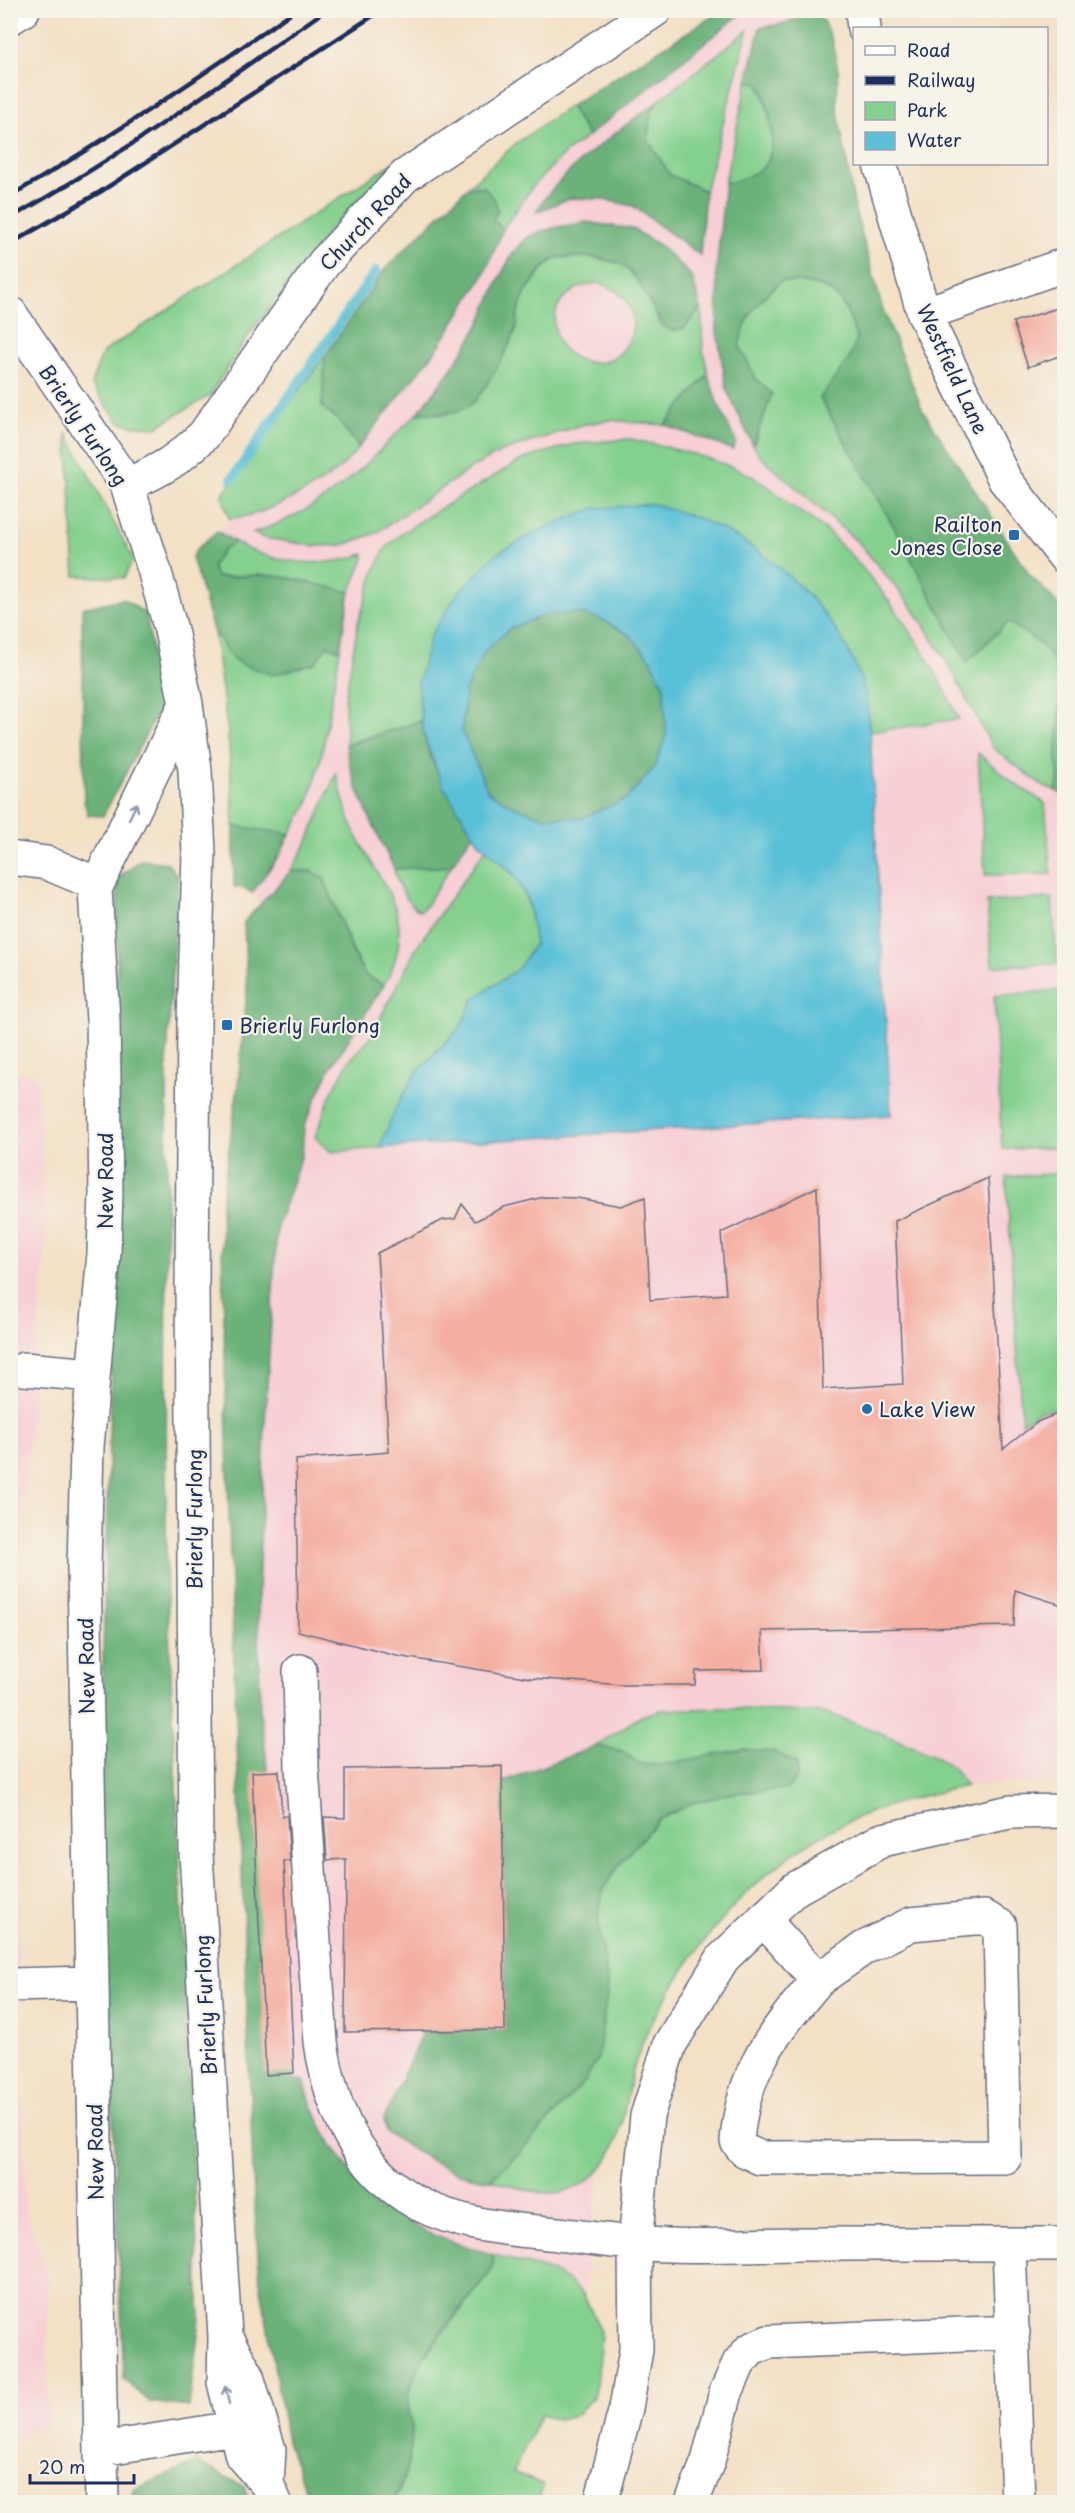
<svg xmlns="http://www.w3.org/2000/svg" width="1075" height="2513" viewBox="0 0 1075 2513" font-family="'Playpen Sans',sans-serif">
	<style>
		.built { fill: #f7cfd4 }
		.green { fill: #84d08e; stroke: #508076; stroke-width: 1.5; fill-rule: evenodd }
		.forest { fill: #6bb279; stroke: #43706c; stroke-width: 1.5 }
		.water { fill: #59c0d7; stroke: #3a789a; stroke-width: 1.5; fill-rule: evenodd }
		.lines { fill: none; stroke-linecap: round; stroke-linejoin: round }
		.stream { stroke: #59c0d7; stroke-width: 10 }
		.building { fill: #f4afa1 }
		.minor-casing { stroke: #676d82; stroke-width: 36 }
		.minor { stroke: #fff; stroke-width: 33 }
		.rail { stroke: #1b2f5e; stroke-width: 4.5 }
		.oneway { stroke: #8d97ae }
		.poi-dot { fill: #1f6fb2; stroke: #f7f3e8; stroke-width: 2 }
		.labels { text-anchor: middle; dominant-baseline: central; stroke-width: 4.5; stroke-linejoin: round; paint-order: stroke }
		.street-label { font-size: 20px; fill: #1b2f5e; stroke: #f7f3e8 }
		.poi-label { font-size: 20px; fill: #1b2f5e; stroke: #f7f3e8; text-anchor: start }
	</style>
	<rect width="100%" height="100%" fill="#f7f3e8"/>
	<filter id="ink" filterUnits="userSpaceOnUse"><feTurbulence type="fractalNoise" baseFrequency=".0167" numOctaves="2"/><feDisplacementMap in="SourceGraphic" scale="12" xChannelSelector="R" yChannelSelector="G"/><feConvolveMatrix kernelMatrix="1 2 1 2 8 2 1 2 1" color-interpolation-filters="sRGB"/></filter>
	<filter id="wash" filterUnits="userSpaceOnUse"><feTurbulence type="fractalNoise" baseFrequency=".008" numOctaves="4" result="noise"/><feDisplacementMap in="SourceGraphic" scale="24" xChannelSelector="R" yChannelSelector="G"/><feGaussianBlur stdDeviation="1.35" result="paint"/><feColorMatrix in="noise" values="0 0 0 0 0 0 0 0 0 0 0 0 0 0 0 0 0 1.4 0 .05"/><feComposite in="paint" operator="in"/></filter>
	<g filter="url(#wash)">
		<rect width="100%" height="100%" fill="#f3e0c5"/>
		<path class="built" d="M 721,11 L 814,11 L 823,21 L 832,40 L 838,70 L 837,105 L 855,210 L 882,307 L 922,409 L 1029,574 L 1064,610 L 1064,1781 L 966,1786 L 924,1796 L 861,1815 L 821,1836 L 776,1867 L 750,1889 L 718,1923 L 684,1968 L 646,2032 L 630,2080 L 622,2125 L 610,2157 L 599,2172 L 584,2295 L 567,2280 L 550,2271 L 494,2256 L 422,2360 L 392,2502 L 310,2502 L 287,2442 L 260,2282 L 254,2197 L 230,1554 L 221,1205 L 238,1085 L 247,991 L 244,922 L 261,905 L 252,893 L 244,888 L 234,887 L 234,826 L 228,733 L 214,633 L 192,557 L 197,549 L 210,539 L 229,518 L 222,495 L 325,356 L 385,269 L 431,221 L 480,173 L 516,144 Z
			M 11,1071 L 37,1075 L 47,1229 L 11,1657 L 25,2210 L 47,2273 L 48,2428 L 33,2428 L 11,2448 Z"/>
		<path class="green" d="M 748,30 L 705,191 L 670,175 L 648,140 L 650,114 L 657,102 Z
			M 747,82 L 756,82 C 769,96 778,149 766,164 C 756,175 742,179 728,183 L 725,181 Z
			M 570,106 L 588,136 L 565,153 L 533,186 L 503,229 L 492,220 L 484,187 L 468,187 L 515,144 Z
			M 399,159 L 339,219 L 248,336 L 209,396 L 156,427 L 133,426 L 119,422 L 91,384 L 103,352 Z
			M 589,257 L 623,264 L 645,289 L 661,326 L 684,328 L 701,308 L 703,350 L 708,374 L 665,425 L 610,420 L 581,425 L 501,452 L 473,467 L 376,533 L 343,545 L 315,546 L 264,538 L 253,533 C 292,520 330,498 360,470 C 379,452 397,432 417,414 L 429,413 L 444,415 L 475,401 L 516,330 L 518,310 L 528,289 L 541,271 L 556,258 ZM 597,283 C 660,298 631,381 578,359 C 568,355 560,347 557,337 C 546,307 570,286 597,283 Z
			M 781,281 C 832,284 841,290 857,339 L 849,361 L 820,398 L 878,498 L 967,662 L 1008,622 C 1021,631 1043,642 1051,657 C 1067,687 1056,727 1057,759 C 1058,771 1060,780 1056,791 L 1040,784 L 993,748 L 946,660 L 913,608 L 860,544 L 761,457 L 753,445 L 772,394 L 756,379 L 739,344 C 748,312 756,303 781,281 Z
			M 325,356 L 322,407 L 337,419 L 359,447 C 354,453 349,460 343,465 C 322,486 258,519 229,518 L 222,495 Z
			M 67,433 L 133,559 L 124,578 L 75,576 Z
			M 630,439 C 671,448 714,457 752,476 C 766,483 779,496 792,506 C 804,515 818,523 829,533 C 884,586 927,650 959,719 L 870,732 L 863,687 L 842,640 L 595,508 L 543,529 L 496,554 L 418,683 L 421,721 L 346,744 L 345,698 L 358,623 L 375,570 L 385,549 L 402,533 L 430,515 L 521,460 L 574,444 Z
			M 235,542 C 271,564 324,569 364,554 L 364,559 L 350,592 C 320,586 289,575 258,575 C 244,575 231,578 216,577 L 212,566 L 223,550 Z
			M 214,633 L 220,638 L 228,654 L 327,646 L 340,650 L 321,758 L 308,804 L 290,834 L 234,826 L 228,733 Z
			M 978,753 L 1012,782 L 1045,803 L 1051,874 L 985,875 Z
			M 336,773 C 341,790 345,810 352,826 C 379,887 423,914 384,985 L 366,976 L 355,956 L 324,878 L 310,871 L 291,871 L 308,841 Z
			M 486,848 C 525,883 527,893 535,944 L 518,969 L 475,998 L 459,1029 L 418,1070 L 397,1106 L 379,1148 L 331,1152 L 315,1137 L 331,1094 L 349,1061 L 370,1038 L 418,945 Z
			M 451,866 L 425,907 L 420,911 C 408,906 396,882 394,869 Z
			M 1052,898 L 1057,964 L 992,966 L 987,902 Z
			M 1059,990 L 1064,1069 L 1064,1148 L 1002,1149 L 994,996 Z
			M 1064,1173 L 1064,1407 L 1038,1412 L 1022,1423 L 1006,1177 Z
			M 721,1708 L 826,1713 L 876,1731 L 939,1758 L 953,1768 L 966,1786 C 931,1794 894,1802 861,1816 C 778,1850 713,1918 668,1995 C 661,2008 651,2021 646,2034 C 640,2049 633,2066 630,2082 C 623,2111 622,2147 599,2170 C 565,2207 532,2191 490,2180 L 518,2154 L 584,2082 L 608,1986 L 598,1920 L 603,1889 L 623,1860 L 658,1820 L 692,1803 L 733,1793 L 786,1789 L 743,1749 L 662,1765 L 640,1764 L 622,1751 L 596,1746 L 641,1716 L 661,1710 Z
			M 494,2255 L 550,2271 L 567,2280 L 584,2295 L 601,2332 L 599,2370 L 593,2397 L 576,2415 L 558,2419 L 541,2414 L 513,2472 L 544,2485 L 537,2502 L 392,2502 L 401,2490 L 412,2427 L 407,2397 L 422,2360 L 492,2270 Z"/>
		<path class="forest" d="M 808,10 L 814,11 L 823,21 L 832,40 L 838,70 L 837,105 L 855,210 L 882,307 L 922,409 L 1029,574 L 1064,610 L 1064,795 L 1056,791 C 1060,780 1058,771 1057,759 C 1056,727 1067,687 1051,657 C 1043,643 1021,631 1008,622 L 967,662 L 878,498 L 820,398 L 849,359 L 857,339 C 842,290 831,283 781,281 C 757,301 747,314 739,345 L 756,379 L 772,394 L 753,445 L 727,391 L 717,332 L 718,293 L 716,274 L 725,181 L 728,183 C 742,179 756,175 766,164 C 778,149 769,96 757,82 L 747,82 L 760,27 C 779,26 793,22 808,10 Z
			M 721,11 L 742,11 L 742,13 L 588,136 L 570,106 Z
			M 657,102 L 650,114 L 648,140 L 670,175 L 705,191 L 700,255 L 633,206 L 601,199 L 571,198 L 536,212 C 559,171 619,131 657,102 Z
			M 468,187 L 484,187 L 495,200 L 498,211 L 493,220 L 503,229 L 484,275 L 437,349 L 359,447 L 337,419 L 322,407 L 325,356 L 385,269 Z
			M 585,222 L 633,229 L 662,247 L 692,277 L 701,308 L 684,328 L 672,331 C 651,320 647,283 624,266 C 617,260 594,256 584,257 C 576,257 564,255 557,258 C 542,263 523,294 519,309 C 516,316 518,324 515,331 C 510,346 484,393 473,402 C 456,418 437,411 417,414 C 439,387 460,358 478,327 C 490,304 507,251 527,238 C 543,228 567,226 585,222 Z
			M 708,374 L 717,402 L 736,442 L 733,450 L 665,425 Z
			M 217,531 L 235,542 L 223,550 L 212,566 L 216,577 C 231,578 244,575 258,575 C 289,575 320,586 350,592 L 340,650 L 327,646 L 315,663 L 273,675 L 240,664 L 228,654 L 220,639 L 214,633 L 192,557 L 197,549 Z
			M 123,599 L 146,614 L 161,706 L 103,816 L 88,815 L 84,801 L 82,608 Z
			M 579,613 L 605,621 L 631,636 L 651,660 L 664,686 L 666,736 L 654,768 L 627,799 L 582,818 L 542,817 L 513,806 L 488,792 L 462,731 L 465,690 L 485,651 L 511,628 L 545,615 Z
			M 421,721 C 427,762 451,800 473,833 L 451,866 L 394,869 C 376,828 352,790 346,745 Z
			M 234,826 L 290,834 L 281,853 L 252,893 L 244,888 L 234,887 Z
			M 141,860 L 168,863 L 178,877 L 167,1058 L 166,1564 L 200,2318 L 189,2407 L 150,2402 L 124,2380 L 99,1799 L 117,1147 L 117,878 Z
			M 291,871 L 310,871 L 324,878 L 354,956 L 366,976 L 384,985 L 329,1070 L 304,1126 L 302,1154 L 277,1227 L 266,1401 L 258,1593 L 260,1712 L 265,1745 L 293,2080 L 304,2080 C 316,2130 356,2189 400,2217 C 428,2236 462,2245 494,2255 L 492,2270 C 467,2302 414,2356 408,2396 C 406,2406 412,2417 412,2428 C 412,2453 406,2481 392,2502 L 310,2502 L 287,2442 L 260,2282 L 254,2197 L 230,1554 L 221,1205 L 238,1085 L 247,991 L 244,922 Z
			M 596,1746 L 622,1751 L 640,1764 L 662,1765 L 743,1749 L 775,1752 L 796,1763 L 797,1778 L 787,1789 L 733,1793 L 692,1803 L 658,1820 L 623,1860 L 603,1889 L 598,1919 L 608,1986 L 598,2058 L 584,2082 L 518,2154 L 490,2180 C 456,2179 416,2152 387,2133 L 384,2119 L 423,2031 L 505,2030 L 502,1782 Z
			M 197,2462 L 244,2486 L 250,2502 L 131,2502 L 133,2490 Z"/>
		<path class="water" d="M 653,504 C 671,510 691,515 709,523 C 776,554 840,614 863,686 C 868,700 868,717 870,732 L 891,1115 L 379,1148 L 397,1106 L 418,1070 L 459,1029 L 475,998 L 518,969 L 535,944 L 528,899 L 511,871 L 479,843 L 443,786 L 423,732 L 418,683 L 431,635 L 458,593 L 496,554 L 543,529 L 595,508 ZM 579,613 L 605,621 L 631,636 L 651,660 L 664,686 L 666,736 L 654,768 L 627,799 L 582,818 L 542,817 L 513,806 L 488,792 L 462,731 L 465,690 L 485,651 L 511,628 L 545,615 Z"/>
		<g class="lines">
			<path class="stream" d="M 232,479 L 376,271"/>
		</g>
		<g id="blocks">
			<path class="building" d="M 1058,308 L 1065,328 L 1065,354 L 1028,367 L 1013,322 Z
				M 988,1178 L 1003,1449 L 1039,1421 L 1065,1411 L 1065,1606 L 1015,1590 L 1014,1626 L 762,1631 L 764,1670 L 696,1671 L 695,1685 L 623,1685 L 531,1678 L 397,1656 L 298,1631 L 296,1460 L 389,1452 L 377,1253 L 443,1220 L 455,1219 L 462,1204 L 475,1221 L 504,1207 L 544,1197 L 577,1198 L 621,1206 L 645,1197 L 650,1300 L 726,1294 L 721,1233 L 817,1187 L 823,1389 L 903,1384 L 895,1221 Z
				M 502,1766 L 505,2030 L 345,2032 L 346,1859 L 327,1860 L 324,1817 L 345,1818 L 345,1769 Z
				M 279,1771 L 282,1816 L 287,1816 L 290,1861 L 284,1861 L 294,2073 L 266,2075 L 252,1772 Z"/>
		</g>
	</g>
	<g filter="url(#ink)">
		<use href="#blocks" fill-opacity="0" stroke="#676d82" stroke-width="1.5"/>
		<g class="lines">
			<defs>
				<path id="minor" d="M 862,10 L 864,28
					M 10,18 L 23,10
					M 880,164 L 924,314 L 1005,480 L 1064,556
					M 10,313 L 127,485 L 154,569 L 171,630 L 186,704 L 195,770 L 199,853 L 194,1022 L 192,1283 L 196,1854 L 225,2336 L 224,2382 L 242,2456 L 267,2484 L 275,2502
					M 924,314 L 1064,265
					M 127,485 C 161,470 177,461 204,435 L 324,263 L 405,176 L 655,10
					M 10,858 L 47,863 L 97,884
					M 24,1369 L 93,1375
					M 300,1671 L 302,1768 L 321,2042 C 330,2107 357,2170 417,2203 C 461,2226 509,2229 557,2234 C 583,2237 608,2241 634,2243 C 688,2248 747,2244 802,2244 C 889,2244 977,2244 1064,2244
					M 763,1919 L 818,1980 C 774,2032 742,2071 737,2141 L 744,2150 L 760,2158 L 1005,2157 L 1000,1926 L 984,1917 L 911,1924 L 864,1948 L 818,1980
					M 10,1985 L 92,1983
					M 1009,2244 L 1018,2502
					M 226,2338 L 246,2373 L 269,2450 L 267,2484
					M 101,2449 L 234,2428
					M 102,2502 L 84,1569 L 87,1447 L 104,1253 L 106,1193 L 103,1020 L 95,889 L 186,704
					M 601,2502 L 626,2408 L 636,2350 L 635,2244 L 647,2116 L 670,2044 L 723,1958 L 795,1889 L 882,1840 L 1010,1812 L 1064,1811
					M 692,2502 L 708,2461 L 726,2392 L 739,2363 L 750,2350 L 768,2342 L 1013,2332"/>
			</defs>
			<use href="#minor" class="minor-casing"/>
			<use href="#minor" class="minor"/>
			<path class="rail" d="M 10,196 C 109,139 202,76 295,10
				M 10,218 C 120,157 223,82 326,10
				M 10,244 L 100,192 L 382,10"/>
		</g>
		<defs><path id="oneway-shaft" d="M-6 0H5M1.5-3L5.5 0L1.5 3" fill="none" stroke-width="1.6" stroke-linecap="round" stroke-linejoin="round" transform="scale(1.5)"/></defs>
		<g class="oneway">
			<use href="#oneway-shaft" transform="translate(133 811) rotate(-64)"/>
			<use href="#oneway-shaft" transform="translate(227 2395) rotate(-103)"/>
		</g>
	</g>
	<g class="poi-dot">
		<rect x="1008" y="529" width="12" height="12" rx="3"/>
		<rect x="221" y="1019" width="12" height="12" rx="3"/>
		<circle cx="867" cy="1409" r="6"/>
	</g>
	<g class="labels">
		<g class="street-label">
			<text transform="translate(365 222) rotate(-47)">Church Road</text>
			<text transform="translate(953 369) rotate(65)">Westfield Lane</text>
			<text transform="translate(84 425) rotate(56)">Brierly Furlong</text>
			<text transform="translate(105 1181) rotate(-90)">New Road</text>
			<text transform="translate(194 1519) rotate(-90)">Brierly Furlong</text>
			<text transform="translate(86 1666) rotate(-91)">New Road</text>
			<text transform="translate(205 2005) rotate(-93)">Brierly Furlong</text>
			<text transform="translate(95 2152) rotate(-91)">New Road</text>
		</g>
		<g class="poi-label">
			<text x="1002" y="524" text-anchor="end">Railton<tspan x="1002" dy="23">Jones Close</tspan></text>
			<text x="239" y="1025">Brierly Furlong</text>
			<text x="879" y="1409">Lake View</text>
		</g>
	</g>
	<rect width="1075" height="2513" fill="none" stroke="#f7f3e8" stroke-width="36"/>
	<rect x="853" y="27" width="195" height="138" fill="#f7f3e8" stroke="#9fa5b1" stroke-width="1.5"/>
	<rect x="865" y="46" width="30" height="9" fill="#ffffff" stroke="#9fa5b1" stroke-width="1.5"/>
	<text x="907" y="57" font-size="18" fill="#1b2f5e">Road</text>
	<rect x="865" y="76" width="30" height="9" fill="#1b2f5e" stroke="#9fa5b1" stroke-width="1.5"/>
	<text x="907" y="87" font-size="18" fill="#1b2f5e">Railway</text>
	<rect x="865" y="102" width="30" height="18" fill="#84d08e" stroke="#9fa5b1" stroke-width="1.5"/>
	<text x="907" y="117" font-size="18" fill="#1b2f5e">Park</text>
	<rect x="865" y="132" width="30" height="18" fill="#59c0d7" stroke="#9fa5b1" stroke-width="1.5"/>
	<text x="907" y="147" font-size="18" fill="#1b2f5e">Water</text>
	<path d="M30 2474v9h104v-9" fill="none" stroke="#1b2f5e" stroke-width="3"/>
	<text x="39" y="2474" font-size="18" fill="#1b2f5e" stroke="#f7f3e8" stroke-width="4.5" paint-order="stroke">20 m</text>
</svg>
